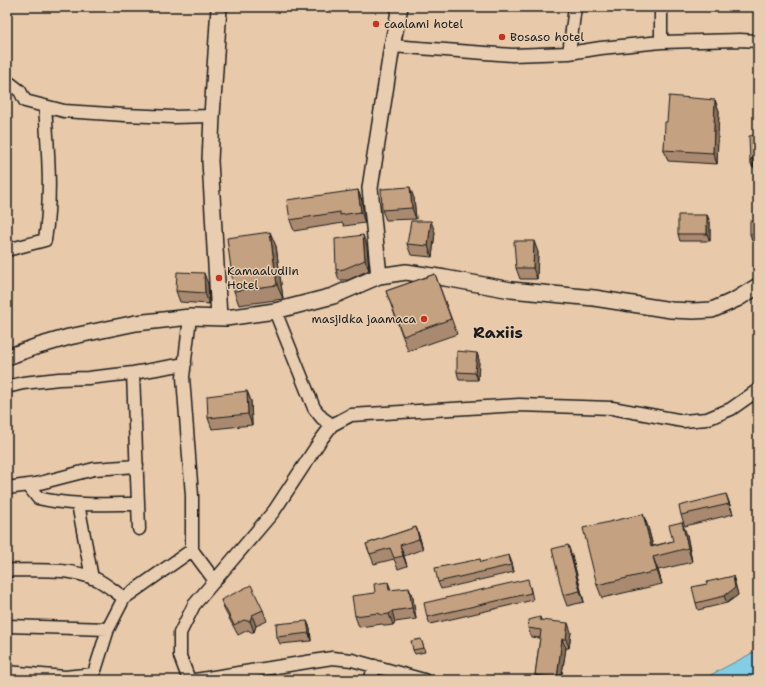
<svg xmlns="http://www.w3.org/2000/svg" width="765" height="687" viewBox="0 0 765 687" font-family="'Shantell Sans',sans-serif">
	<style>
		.water { fill: #84cee5; stroke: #5a8795 }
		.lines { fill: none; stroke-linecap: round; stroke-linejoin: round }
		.minor-casing { stroke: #1c1c1c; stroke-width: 15 }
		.tertiary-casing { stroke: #1c1c1c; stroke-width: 18 }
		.minor { stroke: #e9cdb0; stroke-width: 12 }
		.tertiary { stroke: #e9cdb0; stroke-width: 15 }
		.wall { fill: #a98a6f; stroke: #1c1c1c }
		.shaded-wall { fill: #89715a; stroke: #1c1c1c }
		.building { fill: #c4a181; stroke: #1c1c1c }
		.poi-dot { fill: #c8321e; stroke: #e9cdb0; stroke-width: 1.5 }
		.labels { text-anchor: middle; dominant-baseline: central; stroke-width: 3; stroke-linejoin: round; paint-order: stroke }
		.poi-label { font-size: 12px; fill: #1c1c1c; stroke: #e9cdb0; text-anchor: start }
		.district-label { font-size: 16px; font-weight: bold; fill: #1c1c1c; stroke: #e9cdb0 }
	</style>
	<rect width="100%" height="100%" fill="#e8c9aa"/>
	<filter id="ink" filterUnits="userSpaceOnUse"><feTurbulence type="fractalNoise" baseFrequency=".025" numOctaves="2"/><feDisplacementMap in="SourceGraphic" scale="8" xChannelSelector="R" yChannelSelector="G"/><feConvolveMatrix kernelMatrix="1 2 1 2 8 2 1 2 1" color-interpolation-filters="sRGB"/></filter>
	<g filter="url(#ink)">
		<path class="water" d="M 758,650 L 758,680 L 701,680 Z"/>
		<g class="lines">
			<defs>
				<path id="minor" d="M 661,42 L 661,7
					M 392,46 L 512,55 L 569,53 L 601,48 L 661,42 L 740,40 L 758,41
					M 569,53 L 575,7
					M 7,81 L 20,91 L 25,101 L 64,111 L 125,115 L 173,117 L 212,116
					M 7,250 L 45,240 C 52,196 48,150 45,106
					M 275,311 L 314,408 L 322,418 L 332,425
					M 190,317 L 183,377 L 192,496 L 192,550 L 215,581
					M 133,373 L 139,529
					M 7,387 L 23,383 L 59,379 L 88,378 L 133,373 L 185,364
					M 28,485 L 38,498 C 71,506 104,504 138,504
					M 7,488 L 36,484 L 94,469 L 137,466
					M 78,504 L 92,578
					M 7,570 C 39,571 65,567 96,579 C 105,583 115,592 124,598
					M 7,626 L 108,629
					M 7,672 L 65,677 L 94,674
					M 92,680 L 108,629 L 124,598 L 192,550
					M 189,680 L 180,656 L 180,633 L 194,605 L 274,511 L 320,441 L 332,425 L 351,415 L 519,405 L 612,408 L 683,421 L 707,419 L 731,409 L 758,390
					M 195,680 L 332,658 L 352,660 L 424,680
					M 370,680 L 375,666"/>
				<path id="tertiary" d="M 379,276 L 370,188 L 392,46 L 400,7
					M 219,317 L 210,161 L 212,116 L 219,7
					M 7,357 L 35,347 L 69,337 L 136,323 L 190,317 L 226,318 L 275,311 L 333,296 L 379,276 L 406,272 L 445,278 L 511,290 L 594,298 L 671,310 L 693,311 L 712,310 L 737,299 L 758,286"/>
			</defs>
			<use href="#minor" class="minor-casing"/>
			<use href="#tertiary" class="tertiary-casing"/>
			<use href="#minor" class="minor"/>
			<use href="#tertiary" class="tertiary"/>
		</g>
		<path class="wall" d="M 715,100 L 719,111 L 717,164 L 668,161 L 664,150 L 667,122 Z
			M 758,135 L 758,165 L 754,165 L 753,168 L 750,161 Z
			M 358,190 L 362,201 L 365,223 L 344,226 L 343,223 L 294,231 L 290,220 Z
			M 414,198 L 416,219 L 386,220 L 382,210 Z
			M 707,215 L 710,222 L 710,241 L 680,241 L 678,234 Z
			M 758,222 L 758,241 L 752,241 L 750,234 Z
			M 435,232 L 432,257 L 411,255 L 407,244 Z
			M 276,246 L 283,299 L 239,305 L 234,291 Z
			M 367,246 L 369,270 L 348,280 L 339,280 L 336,270 Z
			M 538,252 L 537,279 L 520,279 L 516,268 Z
			M 435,274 L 457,334 L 408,351 L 386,291 Z
			M 208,284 L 209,304 L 180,302 L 176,291 Z
			M 477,353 L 479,360 L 478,380 L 459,380 L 457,372 Z
			M 247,391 L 251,401 L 252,425 L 212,429 L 208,418 Z
			M 726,494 L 730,505 L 733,514 L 685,526 L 681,515 Z
			M 643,514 L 648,527 L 653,546 L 673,541 L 687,535 L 692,562 L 658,570 L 662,584 L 602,598 L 597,585 Z
			M 416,527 L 423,549 L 404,556 L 407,566 L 398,569 L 394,559 L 374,564 L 366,544 Z
			M 572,556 L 584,602 L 567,606 L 563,595 Z
			M 480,559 L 481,562 L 512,563 L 514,572 L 441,589 L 438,582 Z
			M 733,576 L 735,583 L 738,595 L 727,603 L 698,610 L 696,603 L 707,584 Z
			M 530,586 L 533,600 L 430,624 L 427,617 Z
			M 391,590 L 413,598 L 416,619 L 395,622 L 393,625 L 386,626 L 382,624 L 359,627 L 355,616 Z
			M 221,600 L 263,610 L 267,621 L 256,626 L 254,632 L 251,632 L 248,630 L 238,635 L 225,611 Z
			M 540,617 L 541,620 L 571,632 L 569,648 L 566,648 L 561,680 L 537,680 L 535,675 L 540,638 L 531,637 L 528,628 Z
			M 307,621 L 310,628 L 311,641 L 280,644 L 277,637 Z
			M 422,642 L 425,652 L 415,654 L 413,650 Z"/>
		<path class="shaded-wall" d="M 715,100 L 719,111 L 717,164 L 713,153 Z
			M 752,158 L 754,165 L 753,168 L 750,161 Z
			M 410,187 L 414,198 L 416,219 L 412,208 Z
			M 358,190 L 362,201 L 365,223 L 361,212 Z
			M 707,215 L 710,222 L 710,241 L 707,234 Z
			M 431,221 L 435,232 L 432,257 L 428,246 Z
			M 270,232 L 276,246 L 283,299 L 277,285 Z
			M 363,235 L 367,246 L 369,270 L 365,260 Z
			M 534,241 L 538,252 L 537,279 L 533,268 Z
			M 204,273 L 208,284 L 209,304 L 205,293 Z
			M 477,353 L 479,360 L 478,380 L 475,373 Z
			M 247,391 L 251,401 L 252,425 L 248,414 Z
			M 726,494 L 730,505 L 733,514 L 729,504 Z
			M 643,514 L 648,527 L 655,556 L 651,547 Z
			M 682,522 L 687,535 L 692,562 L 688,548 Z
			M 416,527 L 420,538 L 423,549 L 419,539 Z
			M 400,545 L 404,556 L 407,566 L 403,556 Z
			M 568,545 L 572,556 L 584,602 L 580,591 Z
			M 509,555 L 512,563 L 514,572 L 511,565 Z
			M 653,557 L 658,570 L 662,584 L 657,571 Z
			M 733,576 L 735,583 L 738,595 L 727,603 L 724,596 Z
			M 388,582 L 392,592 L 389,590 Z
			M 409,588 L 413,598 L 416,619 L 412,608 Z
			M 392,611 L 395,622 L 393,625 L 389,614 Z
			M 252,615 L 256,626 L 254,632 L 250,621 Z
			M 307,621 L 310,628 L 311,641 L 309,633 Z
			M 568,623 L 571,632 L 569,648 L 566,639 Z
			M 562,639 L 566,648 L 561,680 L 558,680 L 557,678 Z"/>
		<path class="building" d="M 669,96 L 715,100 L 713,153 L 664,150 L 665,122 L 667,122 Z
			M 758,135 L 758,158 L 752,158 L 750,161 L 749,136 Z
			M 410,187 L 412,208 L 382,210 L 381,189 Z
			M 358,190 L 361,212 L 340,215 L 340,212 L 290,220 L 287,200 Z
			M 678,215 L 707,215 L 707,234 L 678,234 Z
			M 411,221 L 431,221 L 428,246 L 407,244 Z
			M 750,221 L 758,222 L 758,234 L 750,234 Z
			M 270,232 L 277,285 L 234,291 L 227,238 Z
			M 363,235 L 365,260 L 344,269 L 336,270 L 335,239 Z
			M 514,241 L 534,241 L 533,268 L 516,268 Z
			M 177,272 L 204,273 L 205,293 L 176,291 Z
			M 435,274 L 451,319 L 403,336 L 386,291 Z
			M 457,351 L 477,353 L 475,373 L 457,372 Z
			M 247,391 L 248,414 L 208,418 L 207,396 Z
			M 726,494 L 729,504 L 681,515 L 679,506 Z
			M 643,514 L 651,547 L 673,541 L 669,525 L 682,522 L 688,548 L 653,557 L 657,571 L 597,585 L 583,528 Z
			M 416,527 L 419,539 L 400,545 L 403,556 L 394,558 L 390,548 L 370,554 L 366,544 Z
			M 568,545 L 580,591 L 563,595 L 552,549 Z
			M 509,555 L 511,565 L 438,582 L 435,568 L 480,559 L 481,562 Z
			M 733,576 L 735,588 L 724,596 L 696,603 L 692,587 L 707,584 L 707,582 Z
			M 528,579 L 531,593 L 427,617 L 424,603 Z
			M 388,582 L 389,590 L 409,588 L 412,608 L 392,611 L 389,614 L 382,615 L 378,613 L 355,616 L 352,596 L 375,593 L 374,584 Z
			M 251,585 L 263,610 L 252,615 L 250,621 L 247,621 L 244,620 L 234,625 L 221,600 Z
			M 540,617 L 540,620 L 568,623 L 566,639 L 562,639 L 557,678 L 535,675 L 541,630 L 528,628 L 529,620 Z
			M 307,621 L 309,633 L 277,637 L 276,624 Z
			M 421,639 L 424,648 L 413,650 L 411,641 Z"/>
	</g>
	<g class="poi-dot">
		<circle cx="376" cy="24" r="4"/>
		<circle cx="502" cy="37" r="4"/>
		<circle cx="219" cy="278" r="4"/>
		<circle cx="424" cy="319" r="4"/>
	</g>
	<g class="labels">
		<g class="poi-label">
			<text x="384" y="24">caalami hotel</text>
			<text x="510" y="37">Bosaso hotel</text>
			<text x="227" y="271">Kamaaludiin<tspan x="227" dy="14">Hotel</tspan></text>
			<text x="416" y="319" text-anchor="end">masjidka jaamaca</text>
		</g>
		<g class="district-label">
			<text x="498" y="332">Raxiis</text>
		</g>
	</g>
	<rect width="765" height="687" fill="none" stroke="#e9cdb0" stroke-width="24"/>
	<rect x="12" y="12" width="741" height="663" fill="none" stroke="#1c1c1c" stroke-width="1.5" filter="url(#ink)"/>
</svg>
